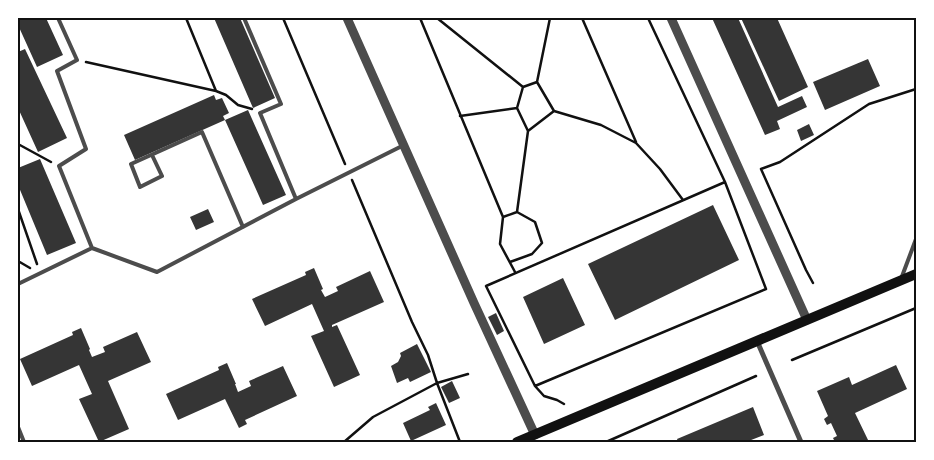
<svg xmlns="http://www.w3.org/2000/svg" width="934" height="460" viewBox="0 0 934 460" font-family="'DM Sans',sans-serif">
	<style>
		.building { fill: #353535 }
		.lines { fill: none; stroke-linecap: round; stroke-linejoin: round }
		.path { stroke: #111; stroke-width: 2.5 }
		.service { stroke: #4c4c4c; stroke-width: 4 }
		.minor { stroke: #4c4c4c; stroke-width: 5 }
		.tertiary { stroke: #4c4c4c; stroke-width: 9 }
		.secondary { stroke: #111; stroke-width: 10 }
		.neatline { fill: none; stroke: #111; stroke-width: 2 }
	</style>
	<rect width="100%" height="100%" fill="#fff"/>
	<path class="building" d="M 18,18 L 46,18 L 63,55 L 37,67 L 18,25 Z
		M 214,18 L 240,18 L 275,98 L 253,108 Z
		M 712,18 L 738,18 L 778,107 L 802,96 L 807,107 L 777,121 L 780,129 L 765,135 Z
		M 741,18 L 777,18 L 808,87 L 779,101 Z
		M 25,49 L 67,138 L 38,152 L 18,108 L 18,52 Z
		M 868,59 L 880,86 L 825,110 L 813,82 Z
		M 214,95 L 216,100 L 222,98 L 229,113 L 223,116 L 225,120 L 135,160 L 124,135 Z
		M 248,110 L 286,195 L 263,205 L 225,120 Z
		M 809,124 L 814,135 L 801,141 L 797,130 Z
		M 40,159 L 76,243 L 47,255 L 18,185 L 18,168 Z
		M 713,205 L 739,260 L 615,320 L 588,264 Z
		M 208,209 L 214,222 L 196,230 L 190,217 Z
		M 314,268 L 323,289 L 321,290 L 325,297 L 338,291 L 336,287 L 370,271 L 384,302 L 332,325 L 332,327 L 337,325 L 360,375 L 334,387 L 311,336 L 324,331 L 312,304 L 265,326 L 252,299 L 306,275 L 305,272 Z
		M 563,278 L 585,325 L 544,344 L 523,297 Z
		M 496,313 L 504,331 L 497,335 L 488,317 Z
		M 81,328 L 90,349 L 89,350 L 92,357 L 105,352 L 103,347 L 137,332 L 151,362 L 108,381 L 129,429 L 99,442 L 79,399 L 92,394 L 79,365 L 32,386 L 20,359 L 73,335 L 72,332 Z
		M 417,344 L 431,372 L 410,382 L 408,378 L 397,383 L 391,366 L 398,362 L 401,356 L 400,353 Z
		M 227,363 L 236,384 L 235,384 L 238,392 L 251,386 L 249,381 L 283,366 L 297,396 L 245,420 L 247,424 L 239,428 L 225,399 L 178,420 L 166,394 L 219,370 L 218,367 Z
		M 896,365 L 907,389 L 855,413 L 869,442 L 835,442 L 833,438 L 837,436 L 831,423 L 827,425 L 824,419 L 828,416 L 817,391 L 849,377 L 852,385 Z
		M 452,381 L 460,398 L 449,403 L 441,387 Z
		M 436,403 L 446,425 L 411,441 L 403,423 L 430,410 L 428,407 Z
		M 753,407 L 764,435 L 746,442 L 678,442 L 677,439 Z"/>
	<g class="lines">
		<path class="path" d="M 186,18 L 216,91
			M 283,18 L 345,164
			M 420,18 L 503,217
			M 437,18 L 523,87
			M 582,18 L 636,142
			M 648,18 L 725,182 L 766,289 L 535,386 L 486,286 L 725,182
			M 86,62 L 216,91 L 226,95 L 238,105 L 252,109
			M 537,82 L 550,18
			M 554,111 L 537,82 L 523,87 L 517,108 L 528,131 L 554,111 L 601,125 L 636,143 L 660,169 L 683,200
			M 460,116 L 517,108
			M 18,144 L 51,162
			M 352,180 L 412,322 L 428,355 L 437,383 L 460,442
			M 18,209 L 37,264
			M 517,212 L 528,131
			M 18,261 L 30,268
			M 510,262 L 532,254 L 542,243 L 535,222 L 517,212 L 503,217 L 500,244 L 515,272
			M 813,283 L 806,270 L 761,169 L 780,162 L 869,104 L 916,89
			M 792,360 L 916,308
			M 535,386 L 544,396 L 557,400 L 564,404
			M 344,442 L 373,417 L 437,383 L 468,374
			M 606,442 L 756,376"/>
		<path class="service" d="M 244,18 L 281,104 L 260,113 L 296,199 L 404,145
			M 152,155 L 162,176 L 140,187 L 131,164 L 202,132 L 243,227
			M 92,248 L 157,272 L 296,199
			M 901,279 L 916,239
			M 18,284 L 92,248 L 59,166 L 86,149 L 57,71 L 77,60 L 58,18
			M 18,427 L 24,442"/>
		<path class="minor" d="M 757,341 L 801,442"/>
		<path class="tertiary" d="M 347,18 L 474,303 L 535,435
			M 671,18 L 807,320"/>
		<path class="secondary" d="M 517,442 L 916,274"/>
	</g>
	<rect width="934" height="460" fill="none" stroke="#ffffff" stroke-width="38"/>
	<rect x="19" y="19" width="896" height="422" class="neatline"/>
</svg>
